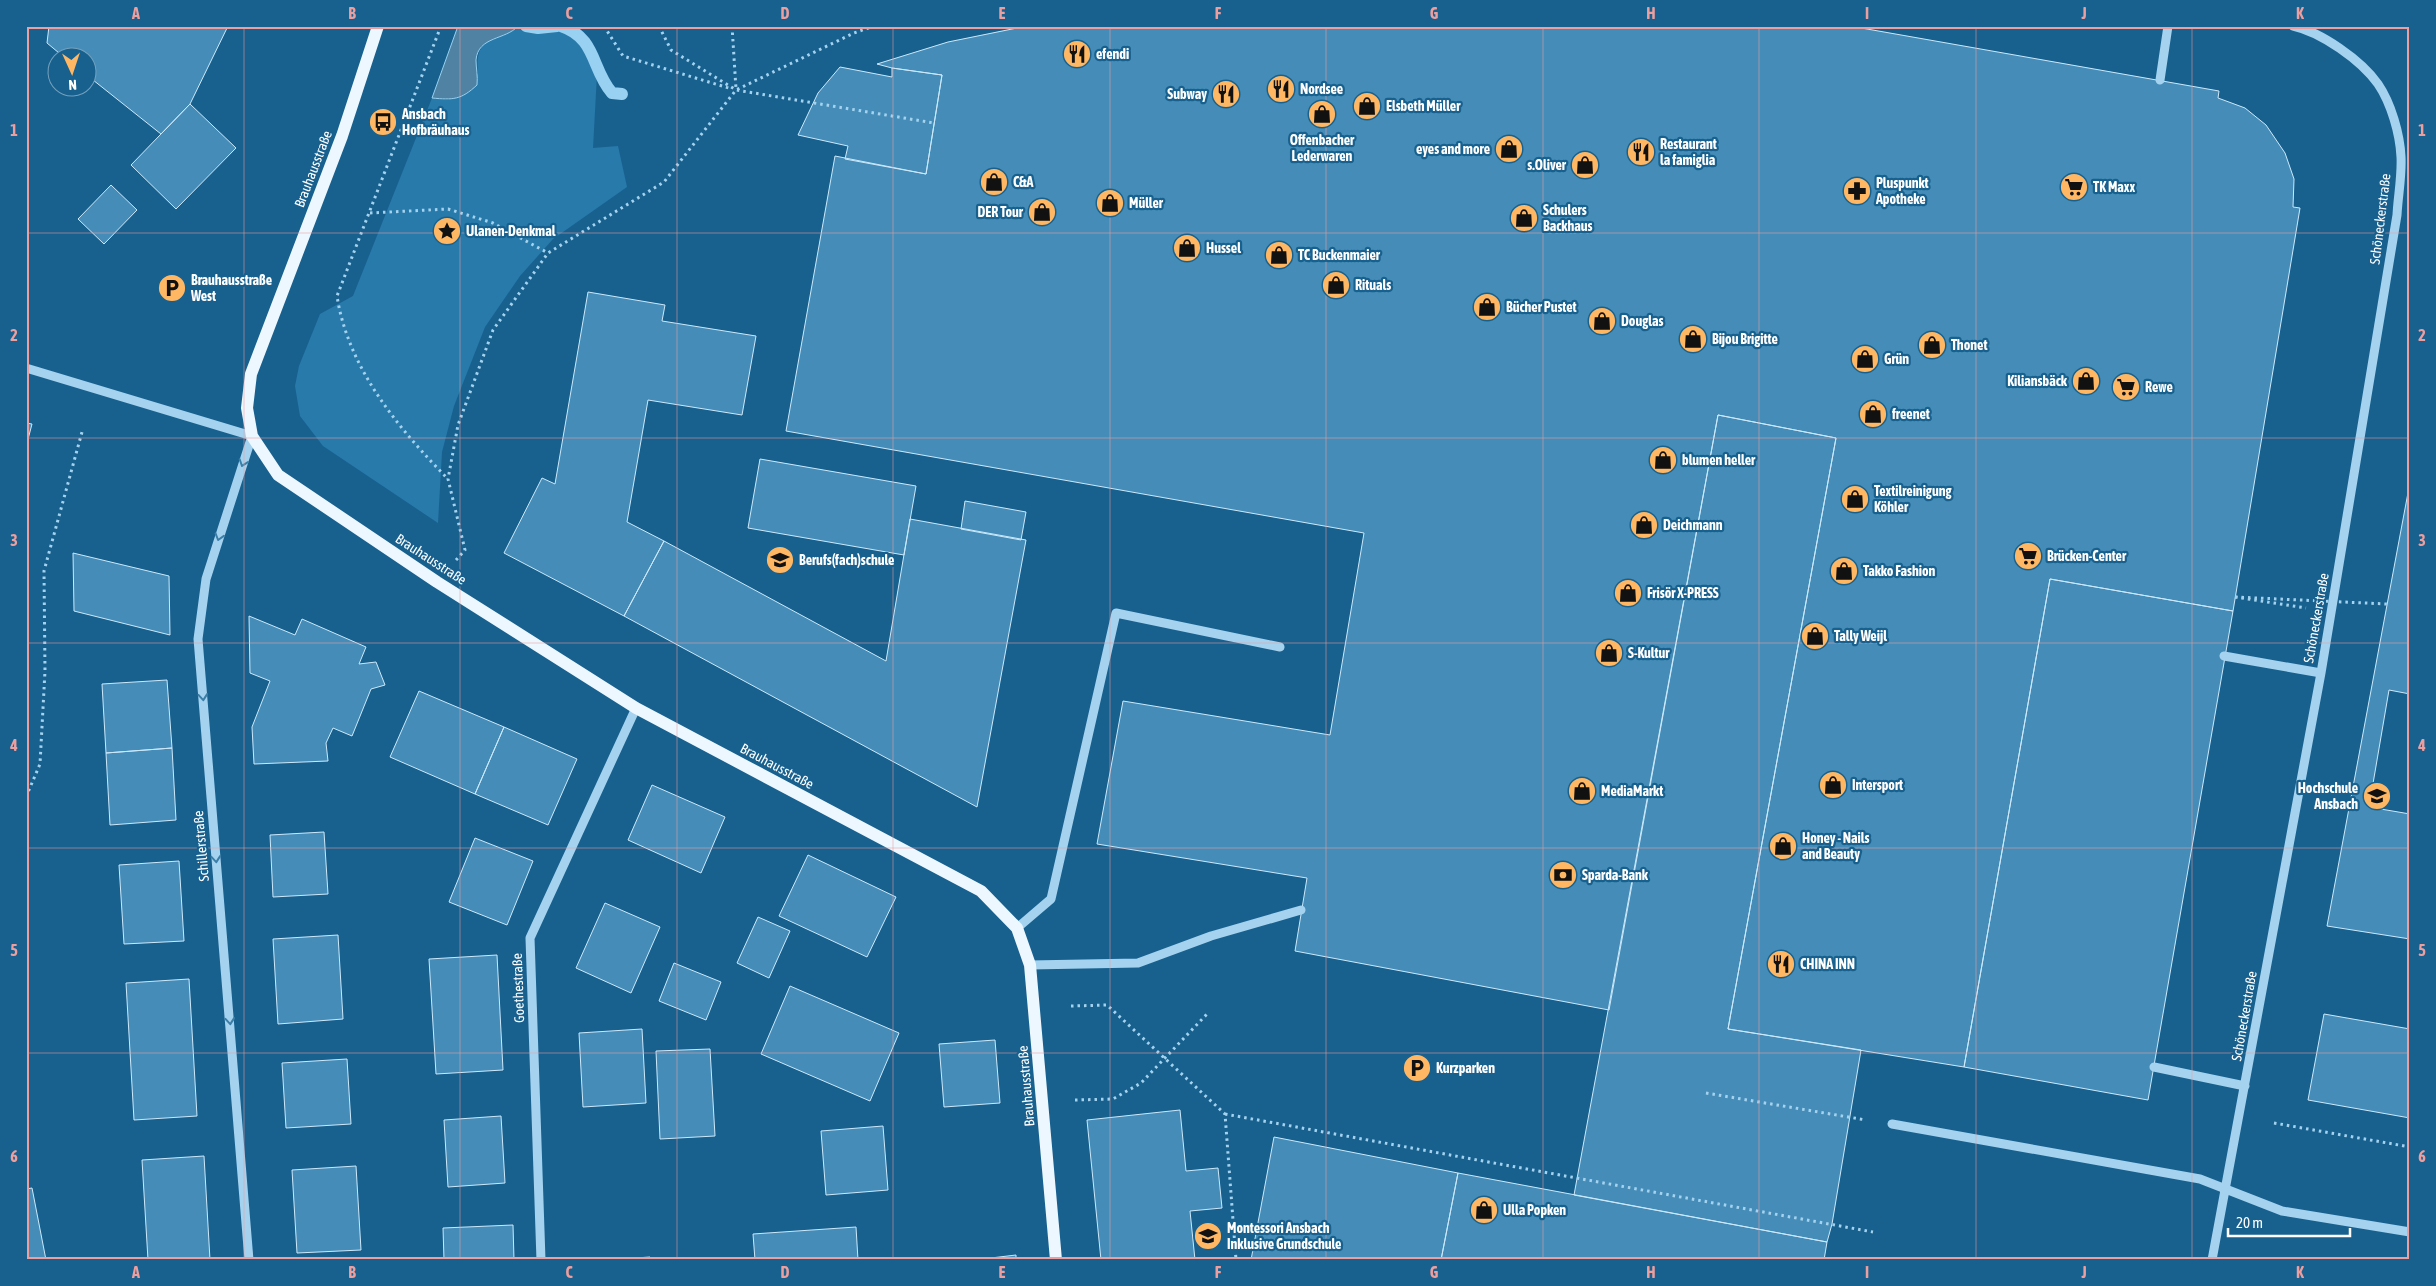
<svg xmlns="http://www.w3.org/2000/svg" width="2436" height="1286" viewBox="0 0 2436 1286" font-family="'Asap Condensed',sans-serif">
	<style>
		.green { fill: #287aab }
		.water { fill: #5083a3; stroke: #98d1f1 }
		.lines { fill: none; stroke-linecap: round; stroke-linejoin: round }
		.stream { stroke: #98d1f1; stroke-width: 12 }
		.building { fill: #458db8; stroke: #cce9fb }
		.path { stroke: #a5d3ef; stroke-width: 3; stroke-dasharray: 2.5 4; stroke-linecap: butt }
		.minor { stroke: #a5d3ef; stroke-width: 9 }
		.major { stroke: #edf7ff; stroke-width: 12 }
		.path-bridge { stroke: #a5d3ef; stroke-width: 3; stroke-dasharray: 2.5 4; stroke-linecap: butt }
		.oneway { stroke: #3b7ea7 }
		.grid { fill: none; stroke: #ed9e9e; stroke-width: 1; stroke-opacity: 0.55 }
		.labels { text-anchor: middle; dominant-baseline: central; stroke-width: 4.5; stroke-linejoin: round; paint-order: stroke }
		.poi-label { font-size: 14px; font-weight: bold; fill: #fff; stroke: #18618f; text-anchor: start }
		.street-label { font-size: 14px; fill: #fff; stroke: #18618f }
		.neatline { fill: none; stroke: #ed9e9e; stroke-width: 2 }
		.grid-label { font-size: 16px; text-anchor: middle; font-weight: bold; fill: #ed9e9e }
	</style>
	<rect width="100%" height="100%" fill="#18618f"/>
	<path class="green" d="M 521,26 L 537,30 L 558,29 L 570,33 L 582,43 L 597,74 L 593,148 L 618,146 L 627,187 L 553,239 L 520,276 L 485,327 L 454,406 L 442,452 L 438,523 L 323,446 L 300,416 L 295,386 L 299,366 L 320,314 L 353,296 L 432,98 L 448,100 L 478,74 C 474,36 494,41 521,26 Z"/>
	<path class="water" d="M 458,26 L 518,26 C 506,40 478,36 476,60 C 476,68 478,76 477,85 C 461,100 453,100 432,98 Z"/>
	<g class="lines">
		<path class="stream" d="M 526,26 L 538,28 L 557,26
			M 561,26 C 597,38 591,69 612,93 L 622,94"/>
	</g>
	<path class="building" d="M 49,26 L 228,26 L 190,104 L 161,134 L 88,76 L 88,58 L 65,58 L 47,43 Z
		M 1027,26 L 1850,26 L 2219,91 L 2218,98 L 2245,108 L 2266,125 L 2285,153 L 2294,179 L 2293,207 L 2300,208 L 2233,611 L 2050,579 L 1964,1067 L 1728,1029 L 1836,438 L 1718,415 L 1609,1010 L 1295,951 L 1307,878 L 1097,844 L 1123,701 L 1330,735 L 1364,533 L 786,431 L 835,156 L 926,174 L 942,75 L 892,68 L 877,64 L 948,42 Z
		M 840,67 L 892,77 L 892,68 L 942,75 L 926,174 L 845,159 L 848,146 L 798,135 L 818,93 Z
		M 190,104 L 236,148 L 176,209 L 131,165 Z
		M 111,185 L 137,210 L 104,244 L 78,219 Z
		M 588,292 L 665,305 L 662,321 L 756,336 L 742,415 L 648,400 L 627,522 L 664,541 L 624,616 L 504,553 L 542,478 L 555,484 Z
		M 1718,415 L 1836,438 L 1728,1029 L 1861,1050 L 1832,1224 L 1827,1242 L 1574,1195 Z
		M 26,423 L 32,424 L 26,447 Z
		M 760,459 L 916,486 L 904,555 L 748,528 Z
		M 2410,482 L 2410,694 L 2389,690 L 2369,807 L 2410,814 L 2410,939 L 2327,926 Z
		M 965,501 L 1026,512 L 1021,540 L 961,529 Z
		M 910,519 L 1026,540 L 977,807 L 624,616 L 664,541 L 886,661 Z
		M 73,553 L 169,576 L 170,635 L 74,611 Z
		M 2050,579 L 2233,611 L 2148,1100 L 1964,1067 Z
		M 249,616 L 295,635 L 302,619 L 366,647 L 359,664 L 376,662 L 385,685 L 371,689 L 352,736 L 333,728 L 326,743 L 328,761 L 254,764 L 252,727 L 270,681 L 250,673 Z
		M 167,680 L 172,748 L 106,753 L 102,684 Z
		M 419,691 L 504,727 L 475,794 L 390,757 Z
		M 504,727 L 577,759 L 548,825 L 475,794 Z
		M 172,748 L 176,820 L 110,825 L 106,753 Z
		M 652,785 L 725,817 L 701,873 L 628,840 Z
		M 324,832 L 328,894 L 273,897 L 270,835 Z
		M 475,838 L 533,861 L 507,925 L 449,902 Z
		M 808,855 L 896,897 L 867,957 L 779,916 Z
		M 179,861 L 184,941 L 124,944 L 119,865 Z
		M 605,903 L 660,927 L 631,993 L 576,968 Z
		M 758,917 L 790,931 L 769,978 L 737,963 Z
		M 338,935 L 343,1019 L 278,1024 L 273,939 Z
		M 497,955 L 503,1070 L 436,1074 L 429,959 Z
		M 674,963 L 721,982 L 706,1020 L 659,1001 Z
		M 189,979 L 197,1116 L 134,1120 L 126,983 Z
		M 790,986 L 899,1033 L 870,1101 L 761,1054 Z
		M 2324,1014 L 2410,1029 L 2410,1118 L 2308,1100 Z
		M 642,1029 L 646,1103 L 583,1107 L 579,1033 Z
		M 995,1040 L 1000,1103 L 944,1107 L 939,1044 Z
		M 710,1049 L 715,1136 L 660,1139 L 656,1051 Z
		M 347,1059 L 351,1124 L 286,1128 L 282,1063 Z
		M 1180,1110 L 1186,1171 L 1218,1168 L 1222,1208 L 1190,1211 L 1195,1260 L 1101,1260 L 1087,1120 Z
		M 501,1116 L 505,1183 L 448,1187 L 444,1120 Z
		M 883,1126 L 888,1190 L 826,1195 L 821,1131 Z
		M 1274,1137 L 1458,1173 L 1441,1260 L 1251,1260 Z
		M 204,1156 L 210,1260 L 148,1260 L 142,1160 Z
		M 356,1166 L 361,1250 L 297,1253 L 292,1170 Z
		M 1458,1173 L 1827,1242 L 1824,1260 L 1441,1260 Z
		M 32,1188 L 46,1260 L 26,1260 L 26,1189 Z
		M 513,1225 L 514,1260 L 444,1260 L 443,1228 Z
		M 856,1227 L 858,1260 L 755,1260 L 753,1234 Z
		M 1016,1255 L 1016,1260 L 974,1260 Z
		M 650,1257 L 650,1260 L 606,1260 Z"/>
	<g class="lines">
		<path class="path" d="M 441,26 L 337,296 C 348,368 398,428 448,479
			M 604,26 L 623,56 L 732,89
			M 659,26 L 671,50 L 736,90 L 934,123
			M 732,26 L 736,89
			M 370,213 L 448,209 L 493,223 L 548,253 L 664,182 L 736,90 L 854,33 L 874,26
			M 456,560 L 465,550 L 448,479 L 458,425 L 493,330 L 548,253
			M 2235,597 L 2306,608
			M 26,797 L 40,764 L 45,671 L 44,571 L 82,432
			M 1071,1006 L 1107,1005 L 1225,1114 L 1236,1260
			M 1706,1093 L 1866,1120
			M 1075,1100 L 1113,1099 L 1141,1083 L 1208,1013
			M 1225,1114 L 1873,1232
			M 2274,1123 L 2410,1147"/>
		<path class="minor" d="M 2160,80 L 2168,26
			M 26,368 L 252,436 L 206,579 L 198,639 L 249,1260
			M 2224,656 L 2321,673
			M 1017,928 L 1051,899 L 1116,613 L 1280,647
			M 1030,965 L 1138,963 L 1211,936 L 1301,910
			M 2154,1067 L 2245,1086
			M 1892,1124 L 2200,1179 L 2282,1211 L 2410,1232
			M 541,1260 L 530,938 L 636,708
			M 2212,1260 L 2321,673 L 2397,215 C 2398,196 2402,176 2401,157 C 2400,134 2391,103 2378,84 C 2361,60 2321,32 2293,26"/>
		<path class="major" d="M 378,26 L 342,136 L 251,374 L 247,408 L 252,436 L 278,475 L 437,582 L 636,708 L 981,891 L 1017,928 L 1030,965 L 1056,1260"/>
		<path class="path-bridge" d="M 2235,597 L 2387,604"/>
	</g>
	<defs><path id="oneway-chevron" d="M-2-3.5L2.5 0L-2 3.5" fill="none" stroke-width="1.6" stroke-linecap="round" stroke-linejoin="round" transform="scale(1.25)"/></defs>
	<g class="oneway">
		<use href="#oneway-chevron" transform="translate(243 463) rotate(109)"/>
		<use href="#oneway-chevron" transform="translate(219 537) rotate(107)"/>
		<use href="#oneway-chevron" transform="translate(203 697) rotate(85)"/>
		<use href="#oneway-chevron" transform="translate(216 859) rotate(85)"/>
		<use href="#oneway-chevron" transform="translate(230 1021) rotate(85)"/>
	</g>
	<path class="grid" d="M 244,26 L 244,1260M 460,26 L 460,1260M 677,26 L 677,1260M 893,26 L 893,1260M 1110,26 L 1110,1260M 1326,26 L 1326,1260M 1543,26 L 1543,1260M 1759,26 L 1759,1260M 1976,26 L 1976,1260M 2192,26 L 2192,1260M 26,233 L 2410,233M 26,438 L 2410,438M 26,643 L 2410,643M 26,848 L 2410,848M 26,1053 L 2410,1053"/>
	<defs>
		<symbol id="restaurant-disc" viewBox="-11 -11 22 22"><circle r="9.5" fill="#ffb763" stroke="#18618f"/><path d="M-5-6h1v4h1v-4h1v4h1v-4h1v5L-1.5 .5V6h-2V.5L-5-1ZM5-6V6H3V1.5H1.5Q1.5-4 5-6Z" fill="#111"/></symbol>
		<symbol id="shop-disc" viewBox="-11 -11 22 22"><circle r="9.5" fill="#ffb763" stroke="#18618f"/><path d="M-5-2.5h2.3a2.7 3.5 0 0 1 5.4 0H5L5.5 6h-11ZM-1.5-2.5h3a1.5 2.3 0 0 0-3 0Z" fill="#111"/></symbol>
		<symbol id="bus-disc" viewBox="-11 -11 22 22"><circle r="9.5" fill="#ffb763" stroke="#18618f"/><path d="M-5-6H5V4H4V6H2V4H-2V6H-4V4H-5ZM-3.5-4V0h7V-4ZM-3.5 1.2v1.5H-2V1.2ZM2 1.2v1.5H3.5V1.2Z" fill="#111"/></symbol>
		<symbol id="supermarket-disc" viewBox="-11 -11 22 22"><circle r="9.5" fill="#ffb763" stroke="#18618f"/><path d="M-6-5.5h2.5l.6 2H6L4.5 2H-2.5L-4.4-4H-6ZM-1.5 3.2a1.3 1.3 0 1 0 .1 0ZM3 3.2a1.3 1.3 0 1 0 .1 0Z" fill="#111"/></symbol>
		<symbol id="pharmacy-disc" viewBox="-11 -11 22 22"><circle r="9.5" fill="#ffb763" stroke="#18618f"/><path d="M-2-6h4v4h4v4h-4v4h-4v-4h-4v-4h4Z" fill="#111"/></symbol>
		<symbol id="sight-disc" viewBox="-11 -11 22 22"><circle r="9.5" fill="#ffb763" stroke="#18618f"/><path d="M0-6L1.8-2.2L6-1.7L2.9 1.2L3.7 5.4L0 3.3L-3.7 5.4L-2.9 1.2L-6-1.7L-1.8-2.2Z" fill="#111"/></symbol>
		<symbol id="parking-disc" viewBox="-11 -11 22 22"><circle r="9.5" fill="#ffb763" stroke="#18618f"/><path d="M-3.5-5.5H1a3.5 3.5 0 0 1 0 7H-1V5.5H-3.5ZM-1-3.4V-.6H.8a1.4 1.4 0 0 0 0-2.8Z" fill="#111"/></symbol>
		<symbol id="school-disc" viewBox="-11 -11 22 22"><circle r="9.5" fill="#ffb763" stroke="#18618f"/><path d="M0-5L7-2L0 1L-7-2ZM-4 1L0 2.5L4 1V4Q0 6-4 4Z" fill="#111"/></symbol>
		<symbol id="university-disc" viewBox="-11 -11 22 22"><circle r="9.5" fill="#ffb763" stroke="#18618f"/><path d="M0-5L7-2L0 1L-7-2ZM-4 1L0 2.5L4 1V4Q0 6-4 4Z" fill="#111"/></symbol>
		<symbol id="bank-disc" viewBox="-11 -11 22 22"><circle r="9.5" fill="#ffb763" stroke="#18618f"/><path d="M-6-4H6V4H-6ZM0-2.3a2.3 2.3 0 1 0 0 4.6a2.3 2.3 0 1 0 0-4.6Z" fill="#111"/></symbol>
	</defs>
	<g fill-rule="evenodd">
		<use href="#restaurant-disc" x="1061" y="38" width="32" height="32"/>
		<use href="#restaurant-disc" x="1265" y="73" width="32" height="32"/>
		<use href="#restaurant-disc" x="1210" y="78" width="32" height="32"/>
		<use href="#shop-disc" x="1351" y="90" width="32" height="32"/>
		<use href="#shop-disc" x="1306" y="98" width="32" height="32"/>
		<use href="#bus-disc" x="367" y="106" width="32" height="32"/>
		<use href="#shop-disc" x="1493" y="133" width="32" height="32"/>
		<use href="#restaurant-disc" x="1625" y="136" width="32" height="32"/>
		<use href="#shop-disc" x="1569" y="149" width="32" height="32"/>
		<use href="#shop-disc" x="978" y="166" width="32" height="32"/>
		<use href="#supermarket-disc" x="2058" y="171" width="32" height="32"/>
		<use href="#pharmacy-disc" x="1841" y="175" width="32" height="32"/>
		<use href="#shop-disc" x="1094" y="187" width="32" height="32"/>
		<use href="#shop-disc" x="1026" y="196" width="32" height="32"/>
		<use href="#shop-disc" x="1508" y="202" width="32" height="32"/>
		<use href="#sight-disc" x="431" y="215" width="32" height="32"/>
		<use href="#shop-disc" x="1171" y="232" width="32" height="32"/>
		<use href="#shop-disc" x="1263" y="239" width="32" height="32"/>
		<use href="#shop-disc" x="1320" y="269" width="32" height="32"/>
		<use href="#parking-disc" x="156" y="272" width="32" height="32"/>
		<use href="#shop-disc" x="1471" y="291" width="32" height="32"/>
		<use href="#shop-disc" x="1586" y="305" width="32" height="32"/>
		<use href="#shop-disc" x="1677" y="323" width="32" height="32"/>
		<use href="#shop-disc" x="1916" y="329" width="32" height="32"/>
		<use href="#shop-disc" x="1849" y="343" width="32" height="32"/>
		<use href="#shop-disc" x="2070" y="365" width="32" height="32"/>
		<use href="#supermarket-disc" x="2110" y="371" width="32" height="32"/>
		<use href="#shop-disc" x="1857" y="398" width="32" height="32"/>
		<use href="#shop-disc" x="1647" y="444" width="32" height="32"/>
		<use href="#shop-disc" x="1839" y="483" width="32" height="32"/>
		<use href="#shop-disc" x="1628" y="509" width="32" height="32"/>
		<use href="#supermarket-disc" x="2012" y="540" width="32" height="32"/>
		<use href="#school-disc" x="764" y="544" width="32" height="32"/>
		<use href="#shop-disc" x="1828" y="555" width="32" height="32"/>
		<use href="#shop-disc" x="1612" y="577" width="32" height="32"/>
		<use href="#shop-disc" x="1799" y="620" width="32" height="32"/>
		<use href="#shop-disc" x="1593" y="637" width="32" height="32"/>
		<use href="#shop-disc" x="1817" y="769" width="32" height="32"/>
		<use href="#shop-disc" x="1566" y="775" width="32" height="32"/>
		<use href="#university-disc" x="2361" y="780" width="32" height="32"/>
		<use href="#shop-disc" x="1767" y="830" width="32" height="32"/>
		<use href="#bank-disc" x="1547" y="859" width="32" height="32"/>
		<use href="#restaurant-disc" x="1765" y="948" width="32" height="32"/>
		<use href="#parking-disc" x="1401" y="1052" width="32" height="32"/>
		<use href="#shop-disc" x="1468" y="1194" width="32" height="32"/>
		<use href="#school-disc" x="1192" y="1220" width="32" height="32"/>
	</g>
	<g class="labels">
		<g class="poi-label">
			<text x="1096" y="54">efendi</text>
			<text x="1300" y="89">Nordsee</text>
			<text x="1207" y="94" text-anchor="end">Subway</text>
			<text x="1386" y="106">Elsbeth Müller</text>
			<text x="402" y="114">Ansbach<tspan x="402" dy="16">Hofbräuhaus</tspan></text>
			<text x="1322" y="140" text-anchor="middle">Offenbacher<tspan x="1322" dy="16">Lederwaren</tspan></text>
			<text x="1660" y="144">Restaurant<tspan x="1660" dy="16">la famiglia</tspan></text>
			<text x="1490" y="149" text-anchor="end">eyes and more</text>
			<text x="1566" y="165" text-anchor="end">s.Oliver</text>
			<text x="1013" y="182">C&amp;A</text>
			<text x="1876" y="183">Pluspunkt<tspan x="1876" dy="16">Apotheke</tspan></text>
			<text x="2093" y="187">TK Maxx</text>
			<text x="1129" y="203">Müller</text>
			<text x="1543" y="210">Schulers<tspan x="1543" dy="16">Backhaus</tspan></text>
			<text x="1023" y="212" text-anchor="end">DER Tour</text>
			<text x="466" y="231">Ulanen-Denkmal</text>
			<text x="1206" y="248">Hussel</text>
			<text x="1298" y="255">TC Buckenmaier</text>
			<text x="191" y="280">Brauhausstraße<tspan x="191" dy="16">West</tspan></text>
			<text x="1355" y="285">Rituals</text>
			<text x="1506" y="307">Bücher Pustet</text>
			<text x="1621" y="321">Douglas</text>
			<text x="1712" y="339">Bijou Brigitte</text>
			<text x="1951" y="345">Thonet</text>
			<text x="1884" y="359">Grün</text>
			<text x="2067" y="381" text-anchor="end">Kiliansbäck</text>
			<text x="2145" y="387">Rewe</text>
			<text x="1892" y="414">freenet</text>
			<text x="1682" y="460">blumen heller</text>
			<text x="1874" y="491">Textilreinigung<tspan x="1874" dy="16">Köhler</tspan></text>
			<text x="1663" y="525">Deichmann</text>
			<text x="2047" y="556">Brücken-Center</text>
			<text x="799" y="560">Berufs(fach)schule</text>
			<text x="1863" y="571">Takko Fashion</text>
			<text x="1647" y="593">Frisör X-PRESS</text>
			<text x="1834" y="636">Tally Weijl</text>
			<text x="1628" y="653">S-Kultur</text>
			<text x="1852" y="785">Intersport</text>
			<text x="2358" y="788" text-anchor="end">Hochschule<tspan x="2358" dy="16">Ansbach</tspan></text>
			<text x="1601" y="791">MediaMarkt</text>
			<text x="1802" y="838">Honey - Nails<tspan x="1802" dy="16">and Beauty</tspan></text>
			<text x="1582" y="875">Sparda-Bank</text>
			<text x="1800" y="964">CHINA INN</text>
			<text x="1436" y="1068">Kurzparken</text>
			<text x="1503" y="1210">Ulla Popken</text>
			<text x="1227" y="1228">Montessori Ansbach<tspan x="1227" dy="16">Inklusive Grundschule</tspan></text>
		</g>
		<g class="street-label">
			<text transform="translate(313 169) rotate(-69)">Brauhausstraße</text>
			<text transform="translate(2380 219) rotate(-83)">Schöneckerstraße</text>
			<text transform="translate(431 559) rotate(33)">Brauhausstraße</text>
			<text transform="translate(2316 618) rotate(-80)">Schöneckerstraße</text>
			<text transform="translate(777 766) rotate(28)">Brauhausstraße</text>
			<text transform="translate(201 846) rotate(-95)">Schillerstraße</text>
			<text transform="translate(518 988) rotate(-92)">Goethestraße</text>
			<text transform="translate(2244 1016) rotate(-80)">Schöneckerstraße</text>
			<text transform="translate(1026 1086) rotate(-95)">Brauhausstraße</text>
		</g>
	</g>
	<rect width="2436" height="1286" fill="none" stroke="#18618f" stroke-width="55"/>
	<g transform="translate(72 72) rotate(177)"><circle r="24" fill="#18618f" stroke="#74a0bc"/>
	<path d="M0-4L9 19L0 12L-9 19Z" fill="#ffb763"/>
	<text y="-8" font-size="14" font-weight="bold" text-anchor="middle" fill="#ffffff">N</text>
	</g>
	<path d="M2228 1228v8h122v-8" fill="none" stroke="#ffffff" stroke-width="2.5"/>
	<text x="2236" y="1228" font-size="15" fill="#ffffff" stroke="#18618f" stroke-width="4" paint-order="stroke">20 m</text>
	<rect x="28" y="28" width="2380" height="1230" class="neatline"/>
	<g class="grid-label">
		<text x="136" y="19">A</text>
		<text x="352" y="19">B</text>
		<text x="569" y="19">C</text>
		<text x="785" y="19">D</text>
		<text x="1002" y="19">E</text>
		<text x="1218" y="19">F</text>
		<text x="1434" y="19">G</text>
		<text x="1651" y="19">H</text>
		<text x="1867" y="19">I</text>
		<text x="2084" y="19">J</text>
		<text x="2300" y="19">K</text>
		<text x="14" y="136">1</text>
		<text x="2422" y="136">1</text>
		<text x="14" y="341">2</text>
		<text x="2422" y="341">2</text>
		<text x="14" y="546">3</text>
		<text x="2422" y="546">3</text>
		<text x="14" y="751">4</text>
		<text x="2422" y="751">4</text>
		<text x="14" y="956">5</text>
		<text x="2422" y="956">5</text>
		<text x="14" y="1162">6</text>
		<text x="2422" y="1162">6</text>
		<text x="136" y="1278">A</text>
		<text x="352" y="1278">B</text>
		<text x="569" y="1278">C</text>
		<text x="785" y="1278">D</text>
		<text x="1002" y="1278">E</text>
		<text x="1218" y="1278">F</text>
		<text x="1434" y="1278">G</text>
		<text x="1651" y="1278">H</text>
		<text x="1867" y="1278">I</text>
		<text x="2084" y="1278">J</text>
		<text x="2300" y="1278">K</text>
	</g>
</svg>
